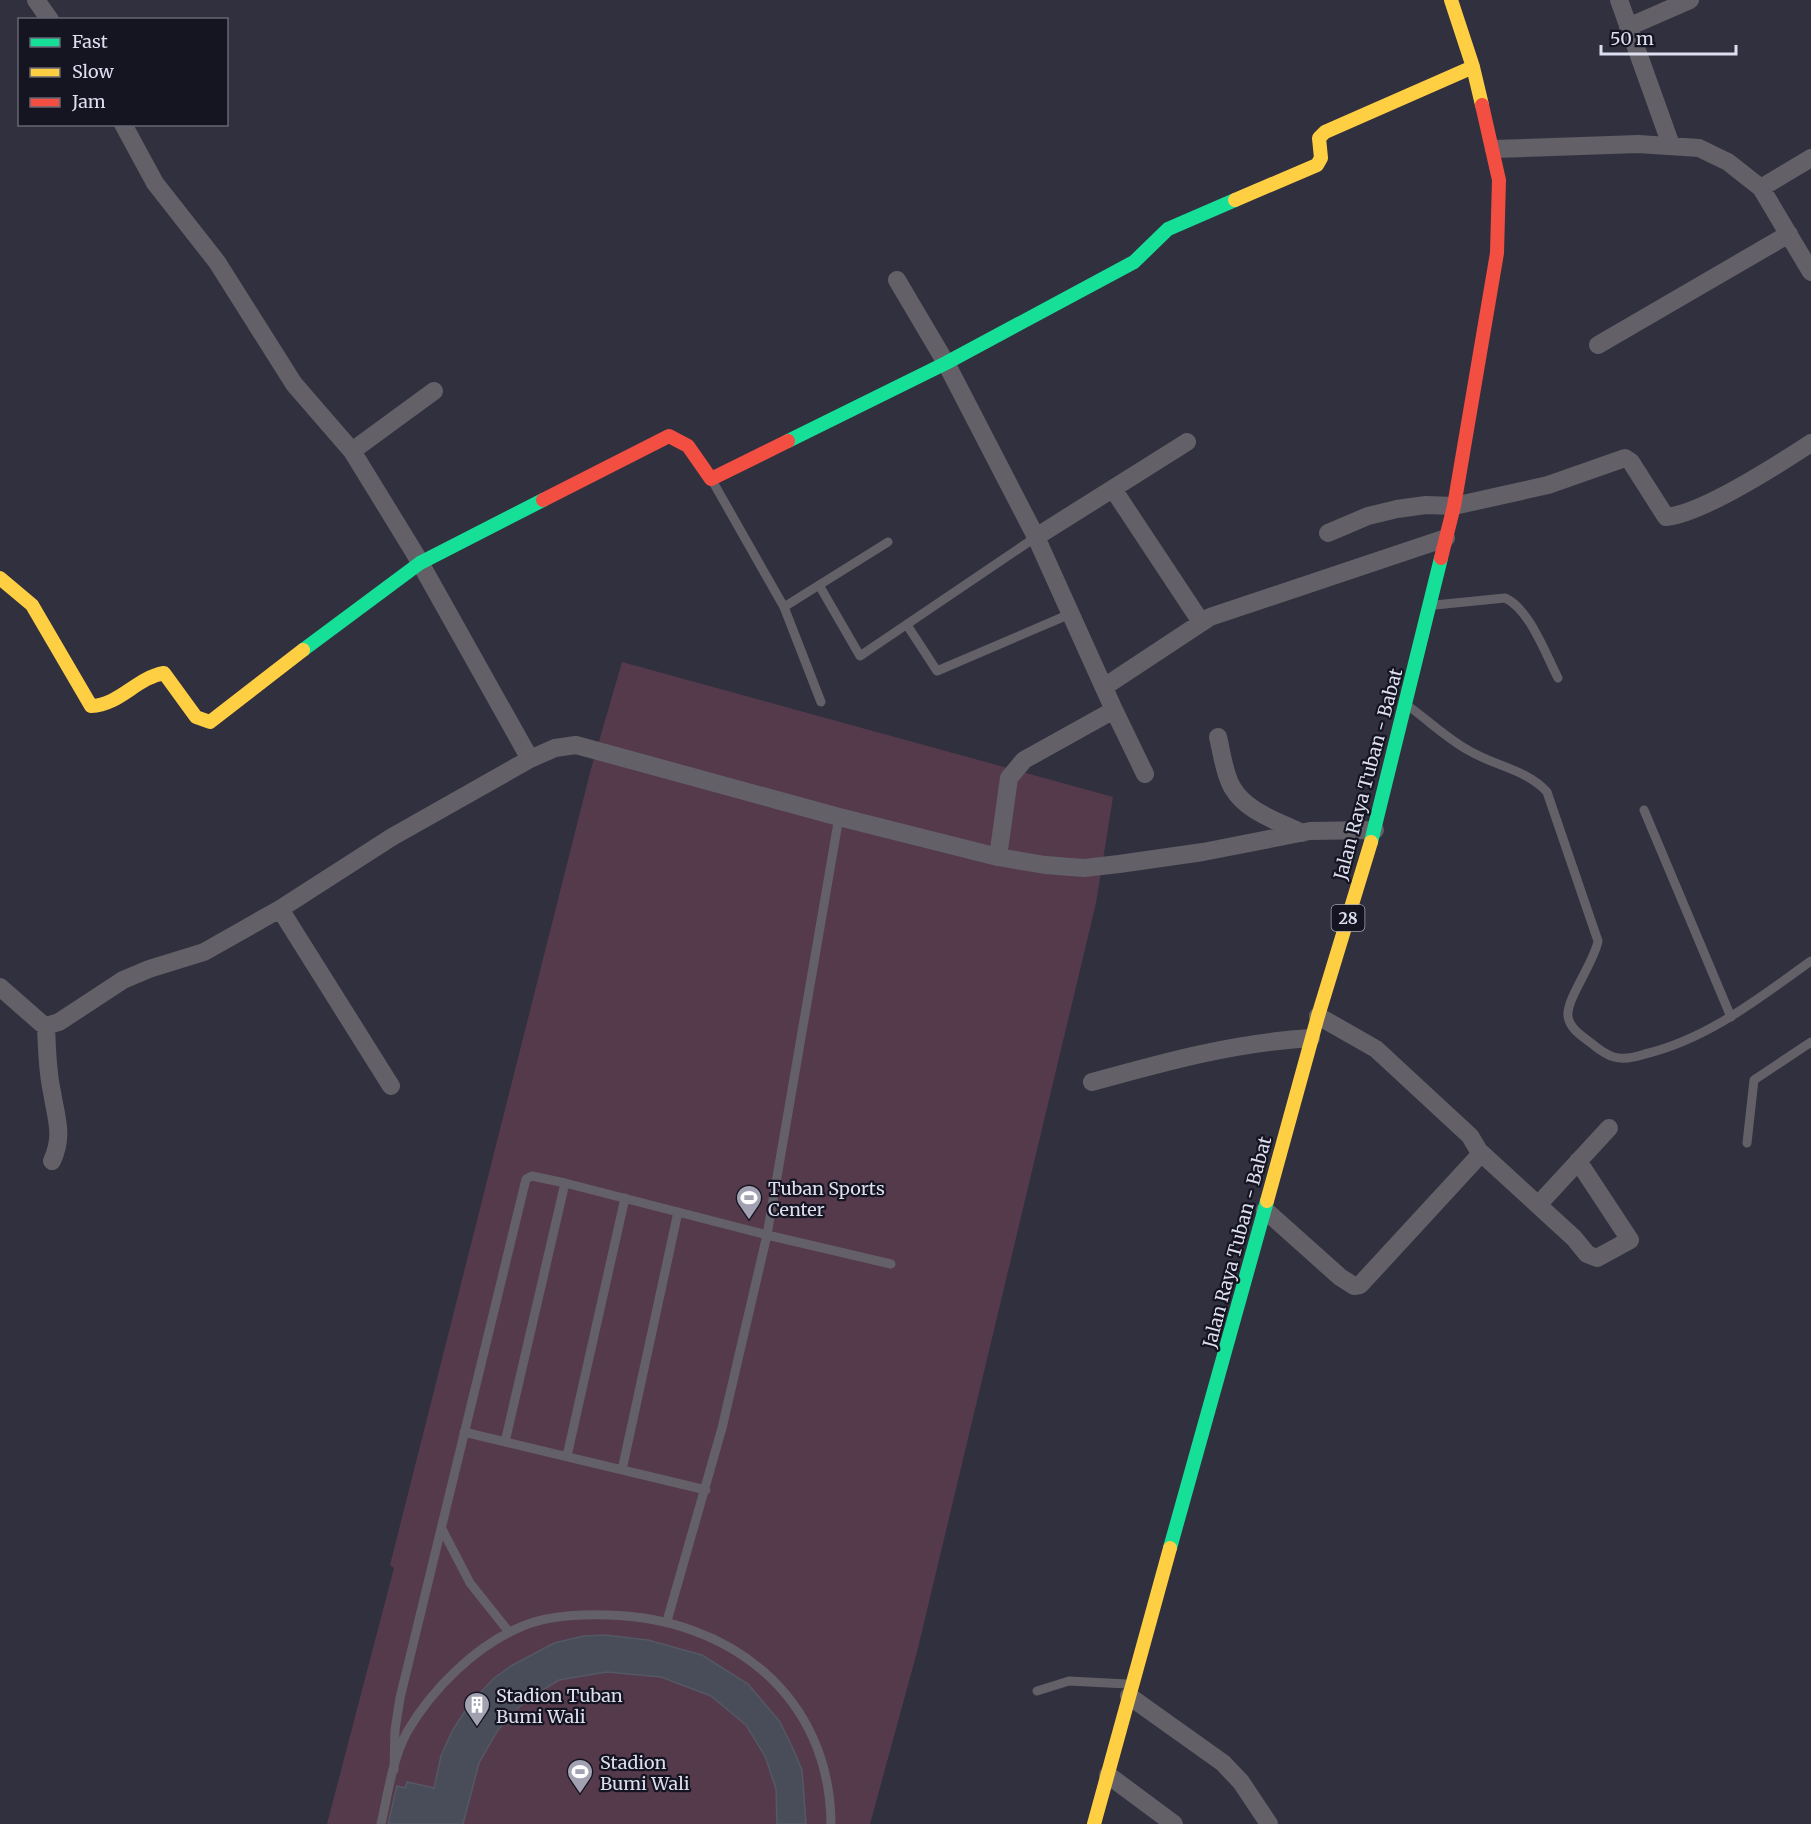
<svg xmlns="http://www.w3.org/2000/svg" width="1811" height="1824" viewBox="0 0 1811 1824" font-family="Merriweather,serif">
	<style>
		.green { fill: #553a4c }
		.building { fill: #494d59; stroke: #545864; stroke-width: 1.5 }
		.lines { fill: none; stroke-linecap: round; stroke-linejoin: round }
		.lane { stroke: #636167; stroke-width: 9 }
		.street { stroke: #636167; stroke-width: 18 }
		.fast { stroke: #16e098; stroke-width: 14 }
		.slow { stroke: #ffcf43; stroke-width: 14 }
		.jam { stroke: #f24e42; stroke-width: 14 }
		.labels { text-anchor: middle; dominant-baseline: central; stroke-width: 4.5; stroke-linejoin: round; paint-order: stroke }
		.shield { fill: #151421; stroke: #a1a1b2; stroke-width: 1.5 }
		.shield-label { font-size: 16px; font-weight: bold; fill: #dddef0 }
		.street-label { font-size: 18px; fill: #dddef0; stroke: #151421 }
		.poi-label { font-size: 18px; fill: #dddef0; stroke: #151421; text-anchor: start }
	</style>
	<rect width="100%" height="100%" fill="#31303f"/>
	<path class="green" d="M 622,662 L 1113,797 L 1096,903 L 917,1652 L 870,1824 L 327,1824 L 394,1568 L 390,1565 L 591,769 Z"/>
	<path class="building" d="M 605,1635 L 648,1640 L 702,1655 L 748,1684 L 780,1722 L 794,1751 L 802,1770 L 806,1824 L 777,1824 L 776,1789 L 765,1756 L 746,1725 L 711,1696 L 661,1677 L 607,1672 L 559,1680 L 528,1699 L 515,1711 L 498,1730 L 479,1763 L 463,1824 L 388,1824 L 397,1786 L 405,1788 L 407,1782 L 434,1788 L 441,1756 L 452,1731 L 469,1705 L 493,1679 L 511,1666 L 554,1643 L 584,1636 Z"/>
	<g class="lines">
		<path class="lane" d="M 713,482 L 784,607 L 821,702
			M 819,585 L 860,656 L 1036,537
			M 1435,605 L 1505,598 C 1529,608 1546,655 1558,678
			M 784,607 L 888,542
			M 907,625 L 937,671 L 1070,614
			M 1411,708 C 1430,722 1448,739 1468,750 C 1494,766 1526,769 1547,792 L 1598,941 C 1594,963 1566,999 1568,1016 C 1569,1028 1582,1036 1591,1043 C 1597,1048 1606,1055 1614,1057 C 1624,1060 1636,1057 1645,1054 C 1708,1039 1759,998 1811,961
			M 1644,810 L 1731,1017
			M 1747,1143 L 1754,1080 L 1811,1042
			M 464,1432 L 706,1490
			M 505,1442 L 565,1183
			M 567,1456 L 625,1198
			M 622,1470 L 678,1212
			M 442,1529 L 470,1583 L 509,1632
			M 667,1621 L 722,1428 L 767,1235 L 839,817
			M 1037,1691 L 1069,1681 L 1127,1684
			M 394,1770 L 395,1730 L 400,1698 L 526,1179 L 532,1176 L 565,1183 L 767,1235 L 891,1264
			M 381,1824 C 388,1794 392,1760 407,1732 C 432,1689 476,1645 523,1626 C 549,1615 581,1614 608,1615 C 730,1618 830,1696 831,1824"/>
		<path class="street" d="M 36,0 L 50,20
			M 1619,0 L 1671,145
			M 1628,27 L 1690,0
			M 123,124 L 155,183 L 217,262 L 294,384 L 352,451 L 414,552 L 530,759
			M 1494,149 L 1638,144 L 1699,148 L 1728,162 L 1761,188 L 1811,272
			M 1761,188 L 1811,158
			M 897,280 L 946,363 L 1036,537 L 1114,710 L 1024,760 L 1009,778 L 998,857
			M 1598,345 L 1789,234
			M 352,451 L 434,391
			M 1113,489 L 1201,622
			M 1328,533 L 1368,516 L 1397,509 L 1426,505 L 1454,506 L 1548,485 L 1625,458 L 1631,462 L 1666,517 C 1701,514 1779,464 1811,443
			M 1036,537 L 1187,442
			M 1104,687 L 1210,617 L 1446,538
			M 1114,710 L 1145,774
			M 1218,737 C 1222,753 1224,773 1232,787 C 1246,812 1278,821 1302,833
			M 280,909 L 391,1086
			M 0,987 L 41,1023 L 46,1026 L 59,1022 L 123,980 L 149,969 L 204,952 L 280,909 L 392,837 L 530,759 L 555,748 L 576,745 L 839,817 L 998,857 L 1045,865 L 1084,868 L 1119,864 L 1203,852 L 1310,831 L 1375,830
			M 46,1026 C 47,1047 47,1070 52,1092 C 56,1118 64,1135 52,1161
			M 1092,1082 C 1168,1061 1233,1043 1311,1038
			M 1479,1151 L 1574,1238 L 1587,1254 L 1597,1258 L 1630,1240 L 1578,1161
			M 1538,1205 L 1609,1128
			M 1265,1210 L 1340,1277 L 1354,1286 L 1360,1285 L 1477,1158 L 1479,1151 L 1470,1136 L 1376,1049 L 1318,1016
			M 1129,1696 L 1223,1763 L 1241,1782 L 1269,1824
			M 1108,1775 L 1174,1824"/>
		<path class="fast" d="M 788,441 L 946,363 L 1134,262 L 1168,229 L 1235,200
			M 303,650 L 420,563 L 543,500
			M 1371,842 L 1441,558
			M 1170,1548 L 1267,1201"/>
		<path class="slow" d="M 1451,0 L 1473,67 L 1482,105
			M 1235,200 L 1317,165 L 1321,158 L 1319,138 L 1325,132 L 1473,67
			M 0,578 L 32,605 L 91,706 C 120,705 136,678 164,673 L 196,717 L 210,722 L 303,650
			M 1267,1201 L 1318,1016 L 1371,842
			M 1094,1824 L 1170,1548"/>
		<path class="jam" d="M 543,500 L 669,436 L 688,446 L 711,479 L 788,441
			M 1441,558 L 1454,506 L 1497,253 L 1499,180 L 1482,105"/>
	</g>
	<defs>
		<symbol id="stadium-pin" viewBox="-11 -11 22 30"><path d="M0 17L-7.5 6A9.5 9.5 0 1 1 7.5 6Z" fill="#a1a1b2" stroke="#151421"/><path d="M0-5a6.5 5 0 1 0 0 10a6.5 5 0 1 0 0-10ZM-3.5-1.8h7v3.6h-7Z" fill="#fff"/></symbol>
		<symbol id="building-pin" viewBox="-11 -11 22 30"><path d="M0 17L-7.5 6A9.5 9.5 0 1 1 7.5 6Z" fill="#a1a1b2" stroke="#151421"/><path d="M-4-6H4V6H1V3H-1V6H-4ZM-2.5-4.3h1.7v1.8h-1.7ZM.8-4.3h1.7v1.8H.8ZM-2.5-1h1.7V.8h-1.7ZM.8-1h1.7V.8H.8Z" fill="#fff"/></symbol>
	</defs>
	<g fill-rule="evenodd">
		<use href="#stadium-pin" x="734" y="1183" width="30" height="40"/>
		<use href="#building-pin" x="462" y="1690" width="30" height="40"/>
		<use href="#stadium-pin" x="565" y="1757" width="30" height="40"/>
	</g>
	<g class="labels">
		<rect class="shield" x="1331.5" y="905" width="33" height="26" rx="4.5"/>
		<g class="shield-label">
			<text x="1348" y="918">28</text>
		</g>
		<g class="street-label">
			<text transform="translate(1368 774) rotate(-75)">Jalan Raya Tuban - Babat</text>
			<text transform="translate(1237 1242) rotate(-75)">Jalan Raya Tuban - Babat</text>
		</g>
		<g class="poi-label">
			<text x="768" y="1188">Tuban Sports<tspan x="768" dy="21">Center</tspan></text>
			<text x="496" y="1695">Stadion Tuban<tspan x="496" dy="21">Bumi Wali</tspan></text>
			<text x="600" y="1762">Stadion<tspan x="600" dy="21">Bumi Wali</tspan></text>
		</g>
	</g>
	<rect x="18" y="18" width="210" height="108" fill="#151421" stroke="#656574" stroke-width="1.5"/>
	<rect x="30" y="38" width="30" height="9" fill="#16e098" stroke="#656574" stroke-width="1.5"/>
	<text x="72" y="48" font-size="18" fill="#dddef0">Fast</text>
	<rect x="30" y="68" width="30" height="9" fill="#ffcf43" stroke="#656574" stroke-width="1.5"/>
	<text x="72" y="78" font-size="18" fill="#dddef0">Slow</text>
	<rect x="30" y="98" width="30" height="9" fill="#f24e42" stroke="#656574" stroke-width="1.5"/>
	<text x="72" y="108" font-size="18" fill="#dddef0">Jam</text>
	<path d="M1601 45v9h135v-9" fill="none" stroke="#dddef0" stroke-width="3"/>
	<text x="1610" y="45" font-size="18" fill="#dddef0" stroke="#151421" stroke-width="4.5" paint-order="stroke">50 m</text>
</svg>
